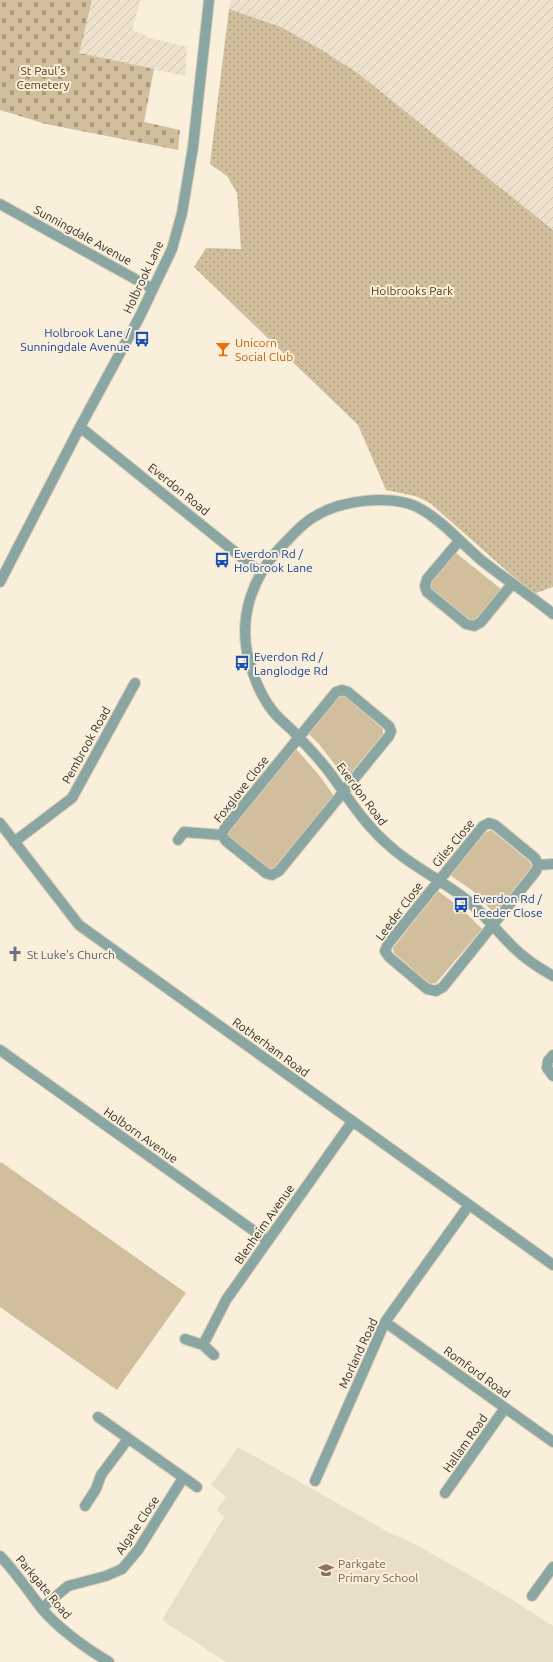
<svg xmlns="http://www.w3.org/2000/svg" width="553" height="1662" viewBox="0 0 553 1662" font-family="Ubuntu,sans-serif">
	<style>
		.industrial { fill: url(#industrial-furrows) }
		.education { fill: #e8dec9 }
		.green { fill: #d0be9c }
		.cemetery { fill: url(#cemetery-stones) }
		.park { fill: url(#park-dots) }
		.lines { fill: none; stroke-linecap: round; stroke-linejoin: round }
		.minor-casing { stroke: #d7cdba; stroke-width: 12 }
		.minor { stroke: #8aa6a2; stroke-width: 10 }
		.labels { text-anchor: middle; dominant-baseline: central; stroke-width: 4; stroke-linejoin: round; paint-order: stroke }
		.park-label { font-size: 12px; fill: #4d3b14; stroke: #faefda }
		.street-label { font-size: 12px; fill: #353129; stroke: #faefda }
		.transit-label { font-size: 12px; fill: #164399; stroke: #faefda; text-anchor: start }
		.food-label { font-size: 12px; fill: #c56008; stroke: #faefda; text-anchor: start }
		.worship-label { font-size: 12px; fill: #5b616d; stroke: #faefda; text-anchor: start }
		.education-label { font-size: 12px; fill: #785e54; stroke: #faefda; text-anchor: start }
	</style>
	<defs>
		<pattern id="industrial-furrows" width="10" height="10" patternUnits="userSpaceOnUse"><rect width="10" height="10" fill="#ede0cd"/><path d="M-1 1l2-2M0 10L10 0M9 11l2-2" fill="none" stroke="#ccc1b0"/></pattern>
		<pattern id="cemetery-stones" width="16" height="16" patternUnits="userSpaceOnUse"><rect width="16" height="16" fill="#d0be9c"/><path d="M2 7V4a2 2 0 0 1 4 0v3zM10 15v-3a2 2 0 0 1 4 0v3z" fill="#aa9b7f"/></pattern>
		<pattern id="park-dots" width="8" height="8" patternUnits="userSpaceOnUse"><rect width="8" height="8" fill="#d0be9c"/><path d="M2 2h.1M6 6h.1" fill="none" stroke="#aa9b7f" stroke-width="1.8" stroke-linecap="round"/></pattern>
	</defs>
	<rect width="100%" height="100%" fill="#faefda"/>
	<path class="industrial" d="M 92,0 L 140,0 L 132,31 L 143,34 L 149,38 L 187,47 L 185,76 L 78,53 Z
		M 231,0 L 553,0 L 553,230 L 359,74 L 322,50 L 281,27 L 229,9 Z"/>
	<path class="education" d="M 238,1447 L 388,1532 L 415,1544 L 506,1596 L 553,1626 L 553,1662 L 226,1662 L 162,1620 L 224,1517 L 217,1510 L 226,1497 L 211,1485 Z"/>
	<path class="green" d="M 456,553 L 501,589 L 476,620 L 470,620 L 431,588 L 431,583 Z
		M 340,696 L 345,696 L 383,729 L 383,734 L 346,779 L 319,744 L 309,734 Z
		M 296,749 L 319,775 L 334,796 L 274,868 L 268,869 L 229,837 L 229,832 Z
		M 491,830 L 530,862 L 532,867 L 496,911 L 493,912 L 473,891 L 450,875 L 486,832 Z
		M 438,891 L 461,908 L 482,929 L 436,983 L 430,984 L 394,953 L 393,948 Z
		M 1,1162 L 186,1293 L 117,1390 L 0,1307 L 0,1164 Z"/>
	<path class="cemetery" d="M 0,0 L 92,0 L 79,53 L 154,69 L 144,122 L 180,130 L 178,150 L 46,124 L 0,110 Z"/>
	<path class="park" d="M 229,9 L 281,27 L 322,50 L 359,74 L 553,230 L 553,587 L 533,594 L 430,503 L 415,496 L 386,490 L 358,425 L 194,267 L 206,248 L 241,249 L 237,193 L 227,176 L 210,164 Z"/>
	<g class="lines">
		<defs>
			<path id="minor" d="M 0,204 L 153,289
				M 80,427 L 261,573
				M 459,541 L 427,579 L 425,586 L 427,592 L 466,624 L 474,626 L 481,622 L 512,584
				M 0,582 L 80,427 L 139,318 L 172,249 L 182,213 L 193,147 L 209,0
				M 553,614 C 530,595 505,579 481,560 C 461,543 439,517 415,506 C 389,495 344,500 319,514 C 303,522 292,536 279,549 C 253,577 240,614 247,652 C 251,671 260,695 272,710 C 277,717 284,723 291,729 C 303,742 316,755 327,769 C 348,797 364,825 392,848 C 417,870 448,883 473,905 C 487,918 499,933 513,947 C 524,958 539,968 553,976
				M 342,690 L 348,692 L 389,726 L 391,731 L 389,736 L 279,871 L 272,875 L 266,873 L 226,841 L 222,835 L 225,828 L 336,692 Z
				M 0,823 L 79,925 L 553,1265
				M 489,823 L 495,825 L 535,858 L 538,865 L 536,871 L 443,987 L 436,991 L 427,989 L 389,957 L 385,951 L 388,944 L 483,826 Z
				M 178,840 L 184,832 L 222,835
				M 14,842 L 72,798 L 135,683
				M 538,865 L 553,864
				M 0,1050 L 268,1241
				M 553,1055 L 548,1061 L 547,1068 L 553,1076
				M 385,1322 L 553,1442
				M 185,1339 L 203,1345 L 214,1355
				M 203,1345 L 226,1300 L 352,1122
				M 98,1417 L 197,1487
				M 315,1481 L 385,1322 L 469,1205
				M 445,1493 L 505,1408
				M 85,1506 L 96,1489 L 101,1475 L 128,1439
				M 0,1556 C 16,1572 28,1591 42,1609 C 61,1631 84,1647 109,1662
				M 532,1596 L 553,1567
				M 42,1608 L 68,1586 L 106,1576 L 122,1569 L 138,1550 L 183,1478"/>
		</defs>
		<use href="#minor" class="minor-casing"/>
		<use href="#minor" class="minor"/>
	</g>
	<defs>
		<symbol id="bus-bare" viewBox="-9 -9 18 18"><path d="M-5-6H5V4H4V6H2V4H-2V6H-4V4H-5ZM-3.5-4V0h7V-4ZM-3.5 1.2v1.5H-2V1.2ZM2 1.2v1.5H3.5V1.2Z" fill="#1a4fb4" stroke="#faefda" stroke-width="2.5" paint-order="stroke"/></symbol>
		<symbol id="bar-bare" viewBox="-9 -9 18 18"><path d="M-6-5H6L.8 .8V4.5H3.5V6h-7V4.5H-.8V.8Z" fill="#e8710a" stroke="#faefda" stroke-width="2.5" paint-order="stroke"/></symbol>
		<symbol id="church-bare" viewBox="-9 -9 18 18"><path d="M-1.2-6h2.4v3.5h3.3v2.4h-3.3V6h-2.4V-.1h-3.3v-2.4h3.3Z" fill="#6b7280" stroke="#faefda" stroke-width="2.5" paint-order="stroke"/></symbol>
		<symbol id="school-bare" viewBox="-9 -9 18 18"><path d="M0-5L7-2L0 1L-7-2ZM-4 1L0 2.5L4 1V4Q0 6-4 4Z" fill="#8d6e63" stroke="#faefda" stroke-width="2.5" paint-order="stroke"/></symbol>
	</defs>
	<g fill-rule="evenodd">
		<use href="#bus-bare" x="131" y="328" width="22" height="22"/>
		<use href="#bar-bare" x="212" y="338" width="22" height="22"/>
		<use href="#bus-bare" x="211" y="549" width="22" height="22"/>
		<use href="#bus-bare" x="231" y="652" width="22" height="22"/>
		<use href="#bus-bare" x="450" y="894" width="22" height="22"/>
		<use href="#church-bare" x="4" y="943" width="22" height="22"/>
		<use href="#school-bare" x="315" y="1559" width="22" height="22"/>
	</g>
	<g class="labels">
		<g class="park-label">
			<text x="43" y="70">St Paul's<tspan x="43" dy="14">Cemetery</tspan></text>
			<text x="412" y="290">Holbrooks Park</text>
		</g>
		<g class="street-label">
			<text transform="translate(83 235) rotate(29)">Sunningdale Avenue</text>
			<text transform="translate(143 277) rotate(-65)">Holbrook Lane</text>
			<text transform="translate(179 489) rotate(39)">Everdon Road</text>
			<text transform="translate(86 745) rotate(-61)">Pembrook Road</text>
			<text transform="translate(241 789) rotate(-52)">Foxglove Close</text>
			<text transform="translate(362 794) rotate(53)">Everdon Road</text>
			<text transform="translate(453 843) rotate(-50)">Giles Close</text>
			<text transform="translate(399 911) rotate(-53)">Leeder Close</text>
			<text transform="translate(271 1047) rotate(36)">Rotherham Road</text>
			<text transform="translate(141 1135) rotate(35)">Holborn Avenue</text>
			<text transform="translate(264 1224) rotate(-55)">Blenheim Avenue</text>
			<text transform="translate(358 1353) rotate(-65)">Morland Road</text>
			<text transform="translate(477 1372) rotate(36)">Romford Road</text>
			<text transform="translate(465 1443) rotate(-55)">Hallam Road</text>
			<text transform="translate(137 1525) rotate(-56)">Algate Close</text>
			<text transform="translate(44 1587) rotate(50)">Parkgate Road</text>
		</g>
		<g class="transit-label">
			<text x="130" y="332" text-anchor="end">Holbrook Lane /<tspan x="130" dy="14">Sunningdale Avenue</tspan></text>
			<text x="234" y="553">Everdon Rd /<tspan x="234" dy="14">Holbrook Lane</tspan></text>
			<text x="254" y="656">Everdon Rd /<tspan x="254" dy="14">Langlodge Rd</tspan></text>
			<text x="473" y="898">Everdon Rd /<tspan x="473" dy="14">Leeder Close</tspan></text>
		</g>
		<g class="food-label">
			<text x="235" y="342">Unicorn<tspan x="235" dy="14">Social Club</tspan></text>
		</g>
		<g class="worship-label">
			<text x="27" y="954">St Luke's Church</text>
		</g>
		<g class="education-label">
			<text x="338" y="1563">Parkgate<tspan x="338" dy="14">Primary School</tspan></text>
		</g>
	</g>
</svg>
